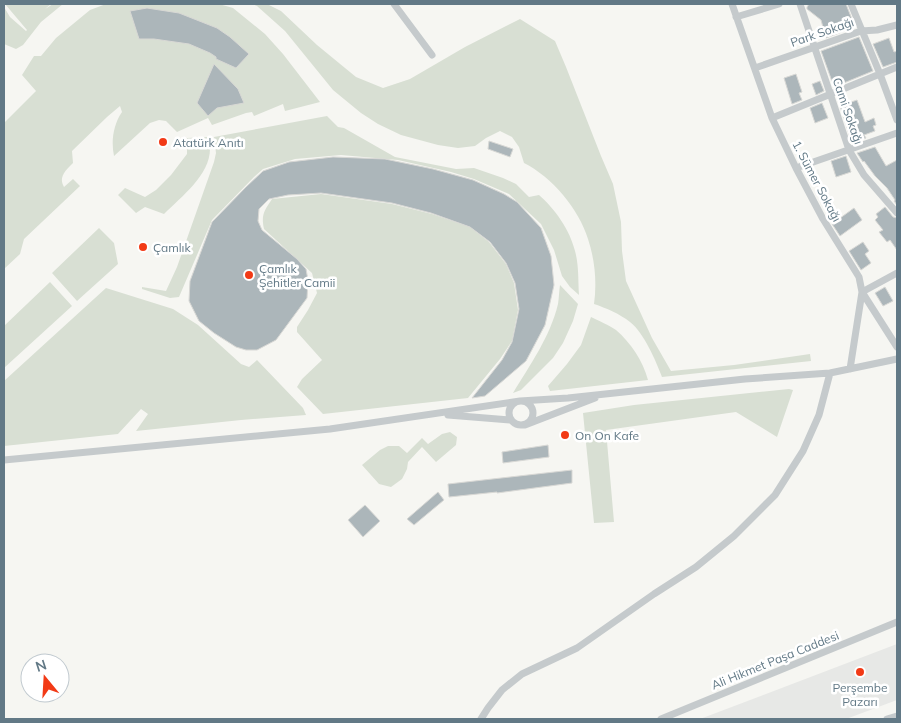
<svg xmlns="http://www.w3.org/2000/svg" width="901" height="723" viewBox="0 0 901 723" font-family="Mulish,sans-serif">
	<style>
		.built { fill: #e7e8e6 }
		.green { fill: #d8dfd3 }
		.building { fill: #acb6ba; stroke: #d8d8d5 }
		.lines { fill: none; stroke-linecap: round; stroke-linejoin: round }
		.minor { stroke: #c5cacc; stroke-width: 7 }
		.poi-dot { fill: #f23a16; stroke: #fff; stroke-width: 2 }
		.labels { text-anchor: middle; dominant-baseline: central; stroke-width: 5; stroke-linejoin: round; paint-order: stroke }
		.street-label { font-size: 12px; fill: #627986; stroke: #fff }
		.poi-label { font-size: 12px; fill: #627986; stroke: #fff; text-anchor: start }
	</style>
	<rect width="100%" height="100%" fill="#f6f6f2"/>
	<path class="built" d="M 897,644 L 897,700 L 846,719 L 700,719 Z"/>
	<path class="green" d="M 5,4 L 51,4 L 45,9 L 53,4 L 63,4 L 41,22 L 23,45 L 16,49 L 4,44 L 4,7 L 10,17 L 26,31 L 27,30 Z
		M 106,4 L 219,4 L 233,8 L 265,34 L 283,54 L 320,102 L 285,111 L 283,104 L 254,116 L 252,112 L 246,113 L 212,125 L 208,118 L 177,132 L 166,121 L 159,120 L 150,123 L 114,156 C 111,142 113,125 122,112 L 120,106 L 107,117 L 72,151 L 73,163 C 66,170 58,177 64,187 L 73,179 L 80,186 L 24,239 L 20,254 L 4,269 L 4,123 L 36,91 L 22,75 L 34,56 L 41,56 L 56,38 L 90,10 Z
		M 252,4 L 267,4 L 281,11 L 317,45 L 356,77 L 383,88 L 410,79 L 465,47 L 520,19 L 555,41 L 566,67 L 601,156 L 613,184 L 621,222 L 622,251 L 626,281 L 652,338 L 671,371 L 734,365 L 810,354 L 811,361 L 662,377 C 656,361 644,333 630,322 C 620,314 606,308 594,304 C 597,283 595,260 588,239 C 579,209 552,177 524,163 L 519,147 L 512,137 L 500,131 L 486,138 L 475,146 L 458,148 L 438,145 L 401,135 L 378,124 L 361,113 L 333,90 L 285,31 L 257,6 Z
		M 327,116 L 338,127 L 344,128 L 395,157 L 456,169 L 474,168 L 503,178 L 516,184 L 529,197 L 539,195 C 555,209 570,230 575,251 C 579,265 578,281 579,295 L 570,287 L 562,276 L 554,250 L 541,224 L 509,194 L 474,179 L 451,172 L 398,160 L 341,155 L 295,159 L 263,169 L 254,177 L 212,220 L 179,297 L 170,298 L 142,289 L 142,287 L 166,291 L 177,267 L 214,162 L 216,153 L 214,137 Z
		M 208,137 C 209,141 210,145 210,149 C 210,175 181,197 164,214 L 145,207 L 136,213 L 118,195 L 125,188 L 145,197 L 156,190 L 171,175 L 187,154 L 187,138 Z
		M 321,194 L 392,204 L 432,214 L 470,227 L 489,242 L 506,264 L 514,283 L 518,310 L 512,341 L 500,359 L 468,398 L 323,414 L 297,387 L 302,379 L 322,360 L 297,332 L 297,327 L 308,310 L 317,293 L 312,273 L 264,229 C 261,215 264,211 272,199 Z
		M 99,228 L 114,243 L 118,264 L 77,301 L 52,273 Z
		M 50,282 L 72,306 L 4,368 L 4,326 Z
		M 560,285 L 578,304 L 573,321 L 563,343 L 553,358 L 521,390 L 513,393 C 530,365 550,337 558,304 C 559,298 559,291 560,285 Z
		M 106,288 L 173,309 L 198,325 L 241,364 L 249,367 L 257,360 L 303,408 L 306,415 L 241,420 L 136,431 L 148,414 L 141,409 L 118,434 L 4,446 L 4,381 Z
		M 591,317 C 599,321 609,325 616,330 C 631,343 643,361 648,380 L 550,391 L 548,386 L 567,364 L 581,345 Z
		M 789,389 L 793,390 L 777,437 L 736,412 L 606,430 L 614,522 L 594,523 L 583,413 L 634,405 Z
		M 450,432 L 457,437 L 456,445 L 436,462 L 422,447 L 408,462 L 407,469 L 402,479 L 391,487 L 379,484 L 362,465 L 380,450 L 388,446 L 399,446 L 407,453 L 422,438 L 428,444 L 442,434 Z"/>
	<path class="building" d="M 809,4 L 846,4 L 855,27 L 826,38 L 821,20 L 807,9 L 807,7 Z
		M 147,8 L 179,13 L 217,28 L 230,37 L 249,54 L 236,68 L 216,59 L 216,57 L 210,53 L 189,44 L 154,39 L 139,39 L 130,11 Z
		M 859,37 L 873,71 L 834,87 L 821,51 Z
		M 889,38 L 894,52 L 897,51 L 897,62 L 883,67 L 873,44 Z
		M 214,64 L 238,89 L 244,103 L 217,108 L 208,116 L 197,103 Z
		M 796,74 L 802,92 L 799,93 L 802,100 L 792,104 L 784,78 Z
		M 820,81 L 824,91 L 816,95 L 812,84 Z
		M 857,100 L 865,122 L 874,118 L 876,125 L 873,126 L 875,131 L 864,135 L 866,138 L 852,143 L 840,106 Z
		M 822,103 L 828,118 L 815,123 L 810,108 Z
		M 489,141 L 513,149 L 510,157 L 488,149 Z
		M 875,147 L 886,166 L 897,160 L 897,205 L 894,201 L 895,200 L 887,188 L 875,176 L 864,161 L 863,162 L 857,153 Z
		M 846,156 L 851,172 L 836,177 L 831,161 Z
		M 333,157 L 385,159 L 433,169 L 473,180 L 504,194 L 517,202 L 541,228 L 551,256 L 554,285 L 545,325 L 526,361 L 485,396 L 472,398 L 502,360 L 512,342 L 519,309 L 515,283 L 506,263 L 490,242 L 470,227 L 431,213 L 392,203 L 321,193 L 288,195 L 269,199 L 259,209 L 258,221 L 262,230 L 297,259 L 306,269 L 308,280 L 307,298 L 276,340 L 257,350 L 246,350 L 236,347 L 214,333 L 199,321 L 189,301 L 190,281 L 212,222 L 246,187 L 263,171 L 289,162 Z
		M 885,207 L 893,217 L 897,218 L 897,250 L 890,240 L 887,242 L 879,232 L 883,230 L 875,220 L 878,217 L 876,214 Z
		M 854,208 L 862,220 L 840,236 L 832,224 Z
		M 863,242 L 869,251 L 865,254 L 871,263 L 861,270 L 849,251 Z
		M 885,287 L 893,301 L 883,306 L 875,293 Z
		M 548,445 L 549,457 L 503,463 L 502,452 Z
		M 572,470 L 572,483 L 497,493 L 497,492 L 449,497 L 448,484 Z
		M 438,492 L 444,500 L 414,525 L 407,519 Z
		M 365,505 L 380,521 L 363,537 L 348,520 Z"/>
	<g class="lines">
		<path class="minor" d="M 394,4 L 432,55
			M 732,4 L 772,118 L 796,168 L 823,219 L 859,277 L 862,292 L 850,369
			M 800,4 L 849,150 L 864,175 L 897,213
			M 851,4 L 880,74 L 897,120
			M 736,17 L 779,4
			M 755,68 L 861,31 L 877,30 L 897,25
			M 772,118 L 897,67
			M 796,168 L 897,133
			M 897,273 L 862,292 L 897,347
			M509 413a12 12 0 1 1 24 0a12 12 0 1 1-24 0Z
			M 448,415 L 510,420
			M 525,425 L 595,398
			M 4,460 L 330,429 L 520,401 L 568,398 L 745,379 L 830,373 L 897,359
			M 481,719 L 488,708 L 502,690 L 522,674 L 577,648 L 654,594 L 696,567 L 734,536 L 775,495 L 803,451 L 819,415 L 830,373
			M 661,719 L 897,622
			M 887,719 L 897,716"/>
	</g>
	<g class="poi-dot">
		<circle cx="163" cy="142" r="5"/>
		<circle cx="143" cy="247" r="5"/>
		<circle cx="249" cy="275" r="5"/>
		<circle cx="565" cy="435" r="5"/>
		<circle cx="860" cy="672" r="5"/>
	</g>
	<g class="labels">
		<g class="street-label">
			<text transform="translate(822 32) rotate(-19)">Park Sokağı</text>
			<text transform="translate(848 111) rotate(71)">Cami Sokağı</text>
			<text transform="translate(817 181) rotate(62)">1. Sümer Sokağı</text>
			<text transform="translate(775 660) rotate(-22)">Ali Hikmet Paşa Caddesi</text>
		</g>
		<g class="poi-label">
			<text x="173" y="142">Atatürk Anıtı</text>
			<text x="153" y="247">Çamlık</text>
			<text x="259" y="268">Çamlık<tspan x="259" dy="14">Şehitler Camii</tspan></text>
			<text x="575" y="435">On On Kafe</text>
			<text x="860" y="687" text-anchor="middle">Perşembe<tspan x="860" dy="14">Pazarı</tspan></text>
		</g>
	</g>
	<rect width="901" height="723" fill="none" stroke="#627986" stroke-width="10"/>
	<g transform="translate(45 678) rotate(342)"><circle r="24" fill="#ffffff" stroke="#c0c9cf"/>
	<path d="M0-4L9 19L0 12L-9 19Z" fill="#f23a16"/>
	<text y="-8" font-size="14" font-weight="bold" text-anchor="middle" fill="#627986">N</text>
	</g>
</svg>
